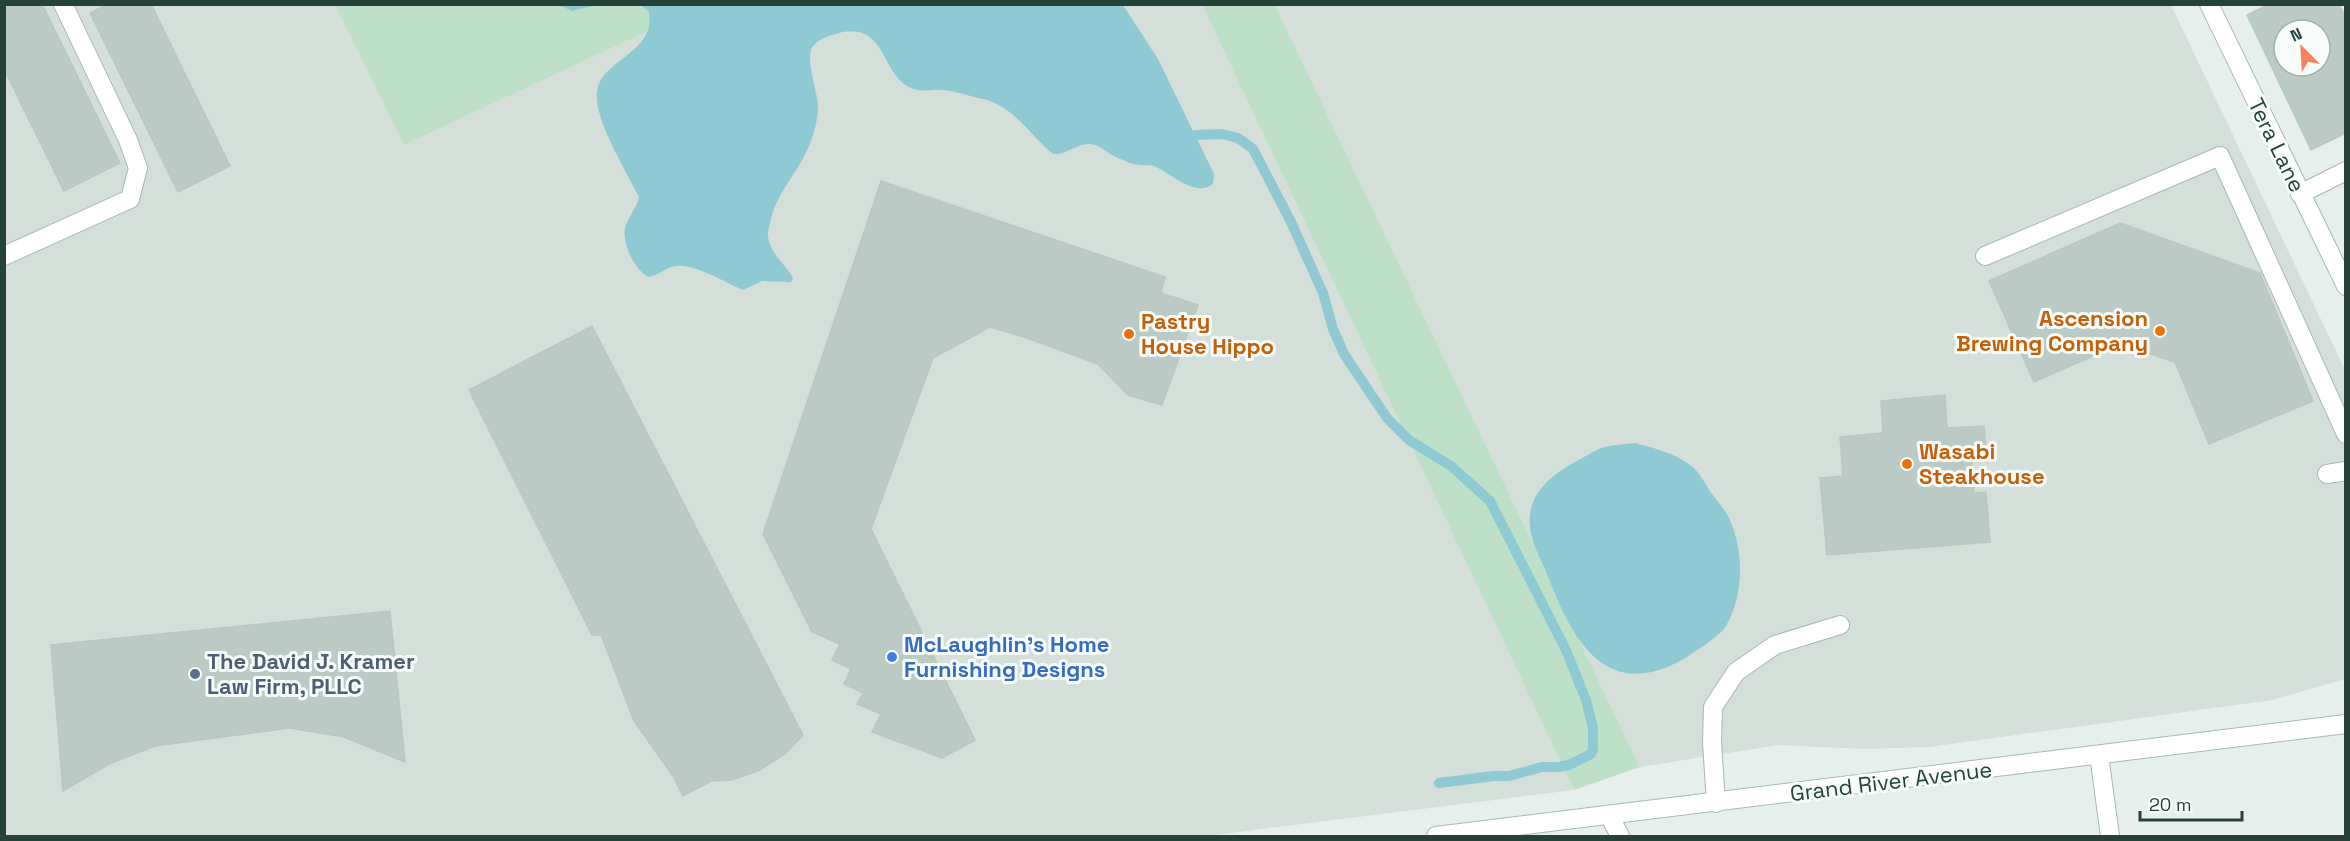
<svg xmlns="http://www.w3.org/2000/svg" width="2350" height="841" viewBox="0 0 2350 841" font-family="'Space Grotesk',sans-serif">
	<style>
		.built { fill: #d4dfda }
		.green { fill: #bfe0c8 }
		.water { fill: #8ec9d4 }
		.lines { fill: none; stroke-linecap: round; stroke-linejoin: round }
		.stream { stroke: #8ec9d4; stroke-width: 10 }
		.building { fill: #bbcac4; stroke: #b8c9c2; stroke-width: 1.5; fill-rule: evenodd }
		.service-casing { stroke: #a8b8b2; stroke-width: 20 }
		.minor-casing { stroke: #a8b8b2; stroke-width: 20 }
		.secondary-casing { stroke: #a4bbb3; stroke-width: 20 }
		.service { stroke: #fff; stroke-width: 18 }
		.minor { stroke: #fff; stroke-width: 18 }
		.secondary { stroke: #fff; stroke-width: 18 }
		.food-dot { fill: #e8710a; stroke: #f7fbf9; stroke-width: 2 }
		.shop-dot { fill: #3f7fe0; stroke: #f7fbf9; stroke-width: 2 }
		.service-dot { fill: #5c6f8a; stroke: #f7fbf9; stroke-width: 2 }
		.labels { text-anchor: middle; dominant-baseline: central; stroke-width: 6; stroke-linejoin: round; paint-order: stroke }
		.street-label { font-size: 22px; fill: #24423a; stroke: #f7fbf9 }
		.food-label { font-size: 22px; font-weight: bold; fill: #c56008; stroke: #f7fbf9; text-anchor: start }
		.shop-label { font-size: 22px; font-weight: bold; fill: #366cbe; stroke: #f7fbf9; text-anchor: start }
		.service-label { font-size: 22px; font-weight: bold; fill: #4e5e75; stroke: #f7fbf9; text-anchor: start }
	</style>
	<rect width="100%" height="100%" fill="#e6efeb"/>
	<path class="built" d="M 5,4 L 335,5 L 404,145 L 704,5 L 1202,5 L 1574,790 L 1207,836 L 5,836 Z
		M 1275,5 L 2171,5 L 2345,370 L 2345,679 L 2272,700 L 1929,747 L 1863,749 L 1779,745 L 1640,767 Z"/>
	<path class="green" d="M 335,5 L 704,5 L 404,145 Z
		M 1202,5 L 1275,5 L 1640,767 L 1574,790 Z"/>
	<path class="water" d="M 559,5 L 597,5 L 572,11 Z
		M 641,5 L 1123,5 L 1158,59 L 1214,174 L 1213,184 C 1195,197 1174,176 1158,168 C 1153,164 1146,166 1140,165 C 1133,165 1125,161 1118,158 C 1107,154 1101,144 1089,144 C 1076,144 1066,155 1053,154 C 1028,133 1013,104 978,98 C 967,95 954,91 943,90 C 931,89 922,93 911,88 C 881,75 887,25 843,32 C 834,34 820,38 814,45 C 803,55 818,91 818,106 C 818,119 814,134 809,146 C 798,173 776,193 770,223 C 770,226 767,232 768,236 C 769,252 786,265 793,278 L 791,282 L 762,281 L 743,290 C 726,283 690,260 671,267 C 664,270 658,275 649,277 C 635,271 622,244 625,228 C 628,217 637,208 639,197 C 626,171 599,127 597,100 C 593,58 656,58 649,12 Z
		M 1635,443 C 1654,448 1674,453 1690,465 C 1699,471 1706,485 1712,494 C 1718,502 1726,511 1730,520 C 1744,553 1744,594 1726,626 C 1720,636 1697,650 1687,657 C 1609,704 1574,644 1549,579 C 1541,558 1527,538 1530,515 C 1533,486 1561,469 1584,457 C 1590,454 1597,449 1604,447 C 1614,445 1625,444 1635,443 Z"/>
	<g class="lines">
		<path class="stream" d="M 1196,135 L 1222,134 L 1238,138 L 1253,149 L 1291,222 L 1323,293 L 1333,329 L 1344,354 L 1387,418 L 1409,440 L 1451,466 L 1490,501 L 1566,650 L 1586,700 L 1593,728 L 1593,750 L 1591,754 L 1569,765 L 1558,767 L 1542,767 L 1509,776 L 1493,776 L 1439,783"/>
	</g>
	<path class="building" d="M 4,4 L 42,4 L 120,163 L 64,191 L 4,69 Z
		M 108,4 L 151,4 L 230,166 L 178,192 L 90,13 Z
		M 2269,4 L 2339,4 L 2346,19 L 2346,133 L 2311,150 L 2247,15 ZM 2284,30 L 2320,30 L 2320,66 L 2284,66 Z
		M 881,181 L 1165,277 L 1161,293 L 1198,305 L 1162,405 L 1128,395 L 1098,364 L 1024,337 L 990,327 L 933,358 L 871,529 L 975,740 L 942,758 L 872,732 L 881,714 L 857,704 L 863,693 L 844,684 L 851,669 L 832,660 L 840,644 L 812,632 L 763,534 Z
		M 2120,223 L 2260,273 L 2313,401 L 2209,444 L 2175,362 L 2120,344 L 2034,382 L 1989,281 Z
		M 592,326 L 803,735 L 786,753 L 760,770 L 732,780 L 711,781 L 683,796 L 673,776 L 634,721 L 601,635 L 592,635 L 469,390 Z
		M 1945,395 L 1947,428 L 1984,426 L 1986,451 L 1971,452 L 1974,493 L 1986,492 L 1990,542 L 1827,555 L 1820,478 L 1843,476 L 1840,437 L 1883,433 L 1881,401 Z
		M 390,611 L 405,762 L 344,737 L 290,728 L 155,746 L 109,764 L 63,791 L 51,645 Z"/>
	<g class="lines">
		<defs>
			<path id="service" d="M 1985,256 L 2220,156 L 2346,434
				M 2327,474 L 2346,471
				M 1716,803 L 1712,742 L 1713,707 L 1736,672 L 1775,645 L 1840,625"/>
			<path id="minor" d="M 2209,4 L 2346,286
				M 2300,194 L 2346,171
				M 4,256 L 130,199 L 138,168 L 128,140 L 63,4
				M 2099,755 L 2110,836
				M 1609,815 L 1620,836"/>
			<path id="secondary" d="M 1436,836 L 2346,724"/>
		</defs>
		<use href="#service" class="service-casing"/>
		<use href="#minor" class="minor-casing"/>
		<use href="#secondary" class="secondary-casing"/>
		<use href="#service" class="service"/>
		<use href="#minor" class="minor"/>
		<use href="#secondary" class="secondary"/>
	</g>
	<g class="food-dot">
		<circle cx="2160" cy="331" r="6"/>
		<circle cx="1129" cy="334" r="6"/>
		<circle cx="1907" cy="464" r="6"/>
	</g>
	<circle class="shop-dot" cx="892" cy="657" r="6"/>
	<circle class="service-dot" cx="195" cy="674" r="6"/>
	<g class="labels">
		<g class="street-label">
			<text transform="translate(2277 145) rotate(64)">Tera Lane</text>
			<text transform="translate(1891 781) rotate(-7)">Grand River Avenue</text>
		</g>
		<g class="food-label">
			<text x="2148" y="318" text-anchor="end">Ascension<tspan x="2148" dy="25">Brewing Company</tspan></text>
			<text x="1141" y="321">Pastry<tspan x="1141" dy="25">House Hippo</tspan></text>
			<text x="1919" y="451">Wasabi<tspan x="1919" dy="25">Steakhouse</tspan></text>
		</g>
		<g class="shop-label">
			<text x="904" y="644">McLaughlin's Home<tspan x="904" dy="25">Furnishing Designs</tspan></text>
		</g>
		<g class="service-label">
			<text x="207" y="661">The David J. Kramer<tspan x="207" dy="25">Law Firm, PLLC</tspan></text>
		</g>
	</g>
	<rect width="2350" height="841" fill="none" stroke="#24423a" stroke-width="12"/>
	<g transform="translate(2302 48) rotate(336)"><circle r="28" fill="#f7fbf9" stroke="#a3b1ad" stroke-width="1.5"/>
	<path d="M0-4.5L10 22L0 15L-10 22Z" fill="#f4845f"/>
	<text y="-9" font-size="16" font-weight="bold" text-anchor="middle" fill="#24423a">N</text>
	</g>
	<path d="M2140 811v9h102v-9" fill="none" stroke="#24423a" stroke-width="3"/>
	<text x="2149" y="811" font-size="18" fill="#24423a" stroke="#f7fbf9" stroke-width="4.5" paint-order="stroke">20 m</text>
</svg>
